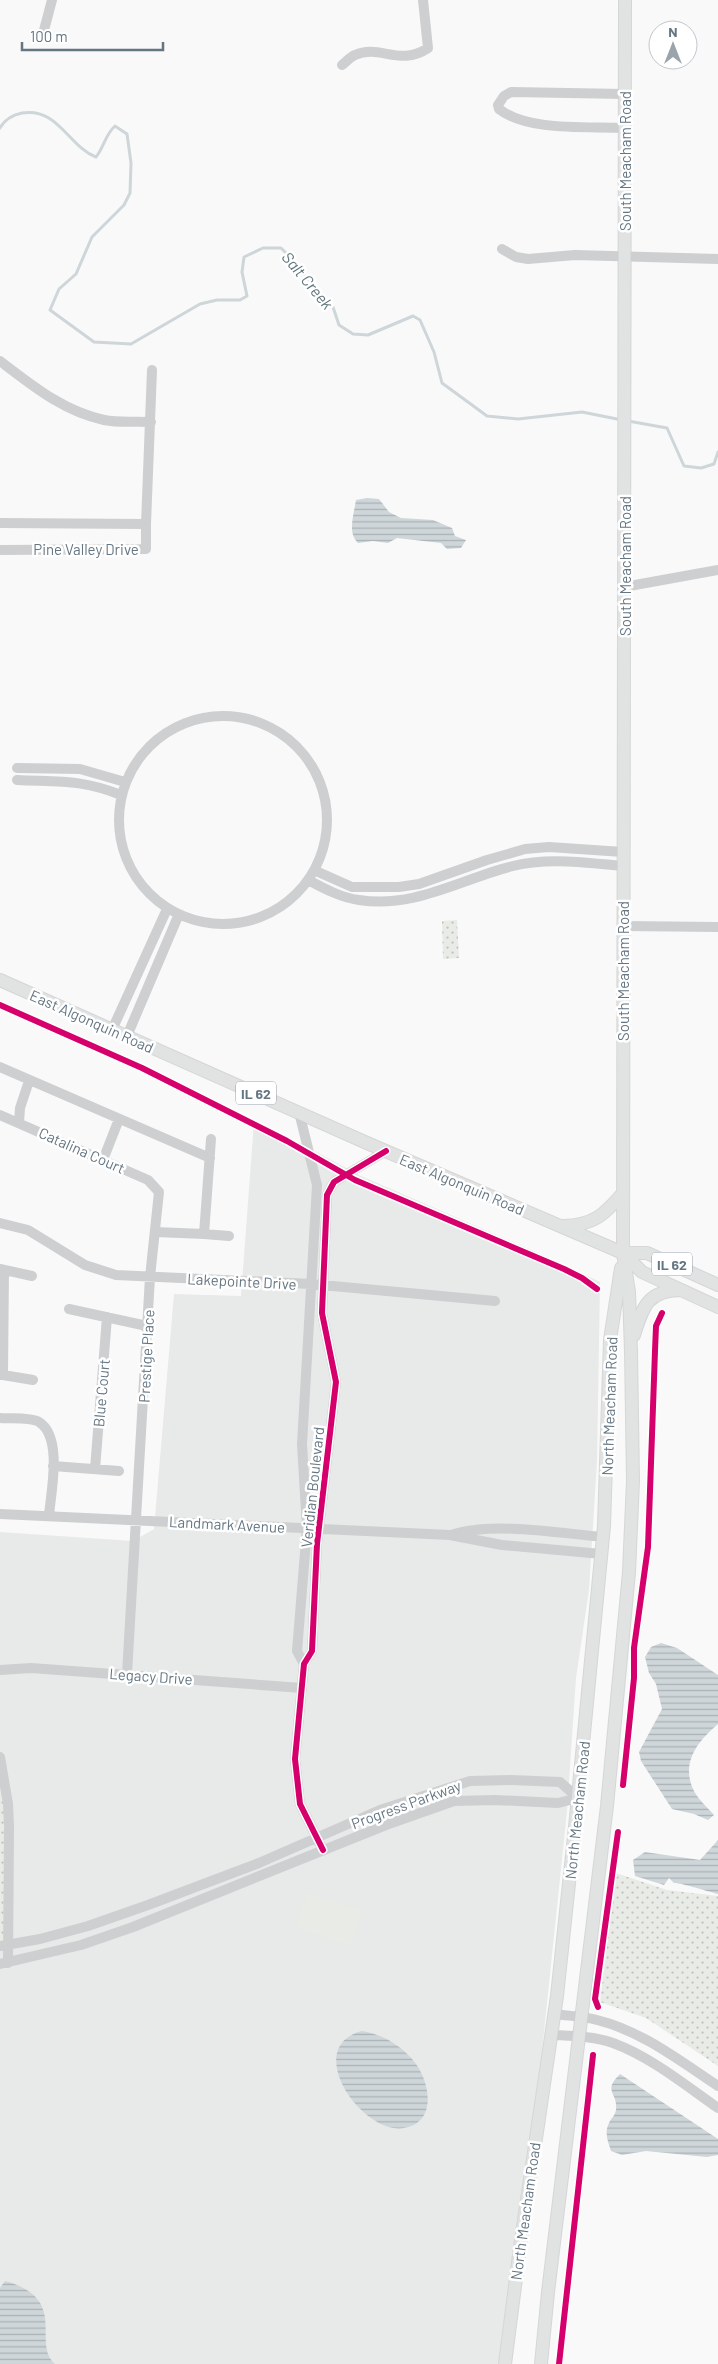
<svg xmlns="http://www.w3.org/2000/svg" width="718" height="2364" viewBox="0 0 718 2364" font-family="Barlow,sans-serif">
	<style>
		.built { fill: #e8e9e9 }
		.grass { fill: url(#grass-dots) }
		.pitch { fill: #e8ebe6 }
		.water { fill: url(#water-rules) }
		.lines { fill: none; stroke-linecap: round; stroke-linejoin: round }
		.stream { stroke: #ced6d9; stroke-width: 3 }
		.major-casing { stroke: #d5d6d7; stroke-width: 14 }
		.minor { stroke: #cecfd0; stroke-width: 10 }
		.major { stroke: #e1e2e2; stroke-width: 12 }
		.cycleway-casing { stroke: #fff; stroke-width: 9 }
		.cycleway { stroke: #d6006c; stroke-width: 6 }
		.labels { text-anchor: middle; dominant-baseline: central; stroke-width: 5; stroke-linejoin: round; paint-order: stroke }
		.shield { fill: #fff; stroke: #939fa8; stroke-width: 1 }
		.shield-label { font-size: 14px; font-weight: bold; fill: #657683 }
		.street-label { font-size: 15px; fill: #657683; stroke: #fff }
		.water-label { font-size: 16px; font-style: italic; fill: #60757c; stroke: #fff }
	</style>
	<defs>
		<pattern id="grass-dots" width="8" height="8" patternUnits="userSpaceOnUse" patternTransform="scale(1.25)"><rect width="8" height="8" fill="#e8ebe6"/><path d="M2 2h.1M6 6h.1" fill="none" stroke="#c0c3c0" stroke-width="1.8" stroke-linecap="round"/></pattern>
		<pattern id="water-rules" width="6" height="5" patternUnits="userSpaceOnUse" patternTransform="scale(1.25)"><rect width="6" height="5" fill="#ced6d9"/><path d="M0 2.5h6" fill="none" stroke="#abb2b5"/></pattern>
	</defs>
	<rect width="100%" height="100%" fill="#f9f9f9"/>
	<path class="built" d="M 254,1122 L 289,1137 L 359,1175 L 559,1262 L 600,1282 L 597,1461 L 589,1590 L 576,1678 L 567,1811 L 521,2253 L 512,2364 L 0,2364 L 0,1532 L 133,1541 L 154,1529 L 174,1294 L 241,1296 Z"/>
	<path class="grass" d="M 457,920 L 459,958 L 443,959 L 442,921 Z
		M 0,1757 L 3,1767 L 9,1945 L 0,1946 Z
		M 616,1873 L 667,1890 L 718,1896 L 718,2066 L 646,2018 L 600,2002 Z"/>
	<path class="pitch" d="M 307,1893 L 362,1910 L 351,1946 L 296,1928 Z"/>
	<path class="water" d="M 367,498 L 379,499 L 389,512 L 401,518 L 433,520 L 452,528 L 455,536 L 466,540 L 461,548 L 447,549 L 441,543 L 397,538 L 388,543 L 373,541 L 358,543 C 347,533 354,514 356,500 Z
		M 661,1643 L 677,1648 L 718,1675 L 718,1724 C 698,1741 680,1763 694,1791 C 698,1799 708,1808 714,1815 L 708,1820 L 694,1814 L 672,1809 L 641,1761 L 639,1752 L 662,1709 L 656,1684 L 649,1673 L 645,1657 L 651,1647 Z
		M 718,1840 L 718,1894 C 710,1892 679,1882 674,1883 L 669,1878 L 664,1885 L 635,1876 L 633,1860 L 645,1852 L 700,1860 Z
		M 362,2031 C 382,2034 403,2046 416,2064 C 431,2085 436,2123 404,2128 C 362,2135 301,2047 362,2031 Z
		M 620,2074 L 718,2139 L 718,2155 L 707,2157 L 646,2151 L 622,2155 L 611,2151 C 608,2141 604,2133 609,2123 C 611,2118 615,2116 616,2110 C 618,2092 602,2092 620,2074 Z
		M 5,2281 C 70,2299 31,2342 55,2364 L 0,2364 L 0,2288 Z"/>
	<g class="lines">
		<path class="stream" d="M 0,128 C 5,119 12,115 22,113 C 58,107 68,146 96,157 C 104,147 105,135 115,126 L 127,134 L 131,163 L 130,193 L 124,205 L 92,237 L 76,274 L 59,289 L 50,310 L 94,342 L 131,344 L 200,304 L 217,300 L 240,300 L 247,296 L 242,272 L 244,257 L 263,248 L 281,248 L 301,268 L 312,289 L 333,307 L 339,325 L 353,334 L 368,335 L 413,316 L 420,320 L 434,352 L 442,383 L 487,416 L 518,419 L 582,412 L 622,420
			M 628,421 L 667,428 L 684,466 L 701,468 L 714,464 L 718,452"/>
		<defs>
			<path id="major" d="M 0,980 L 367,1143 L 623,1253 L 642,1272 L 718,1307
				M 563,1226 C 594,1225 604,1215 623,1193
				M 623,1253 L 647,1253 L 718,1285
				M 634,1335 C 643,1307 647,1291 680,1290
				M 505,2364 L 520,2247 L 557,1996 L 575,1827 L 604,1526 L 610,1340 L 621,1268
				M 541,2364 L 548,2292 L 607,1806 L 629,1572 L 633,1481 L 631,1351 L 629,1292 L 623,1253 L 625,0"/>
		</defs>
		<use href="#major" class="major-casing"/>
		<path class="minor" d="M 43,34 L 52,0
			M 342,65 C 346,62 350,57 355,55 C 380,44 400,67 428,48 L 423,0
			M 625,128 C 589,126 528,132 499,109 L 498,105 L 504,96 L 511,92 L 625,94
			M 502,249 L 516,257 L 528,259 L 575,255 L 718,259
			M 0,361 C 33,386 63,411 104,420 C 119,423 136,421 151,422
			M 0,523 L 146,524 L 152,370
			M 0,550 L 146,549 L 146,524
			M 624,587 L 718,570
			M119 820a104 104 0 1 1 208 0a104 104 0 1 1-208 0Z
			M 17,768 L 80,769 L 125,782
			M 17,780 C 59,782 81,779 121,795
			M 316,871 L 352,887 L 399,887 L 419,884 L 487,860 L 525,849 L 549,847 L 623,852
			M 310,881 C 325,889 342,898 359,900 C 414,909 461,879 513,866 C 549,857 586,863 623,866
			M 623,926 L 718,927
			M 112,1030 L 167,909
			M 127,1036 L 179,914
			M 0,1067 L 210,1158
			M 299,1112 L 317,1185 L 302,1444 L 307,1528 L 297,1651 L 304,1664
			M 0,1115 L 148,1180 L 159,1192 L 150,1277 L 127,1674
			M 19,1123 L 20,1108 L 29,1081
			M 103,1160 L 119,1119
			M 0,1223 L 28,1230 L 85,1265 L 116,1275 L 311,1284 L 495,1301
			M 155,1232 L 204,1234 L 211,1139
			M 204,1234 L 229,1236
			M 0,1269 L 32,1276
			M 69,1309 L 147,1326
			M 0,1375 L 3,1375 L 4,1270
			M 3,1375 L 33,1380
			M 0,1418 C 11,1419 30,1417 39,1422 C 63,1437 51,1492 49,1515
			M 53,1466 L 119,1471
			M 95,1469 L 107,1317
			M 0,1514 L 450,1535 L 502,1545 L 602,1554
			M 454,1534 C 498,1522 557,1533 603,1537
			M 0,1670 L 31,1668 L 302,1688
			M 0,1757 L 8,1804 L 9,1826 L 8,1963
			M 323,1850 L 300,1804 L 295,1759 L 304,1664 L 312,1651 L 317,1544 L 336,1382 L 322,1313 L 327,1195 L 334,1182 L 386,1151
			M 0,1946 L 40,1939 L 88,1926 L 148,1905 L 259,1863 L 380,1810 L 470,1781 L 511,1780 L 560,1782 L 578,1798
			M 0,1964 L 81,1945 L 133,1927 L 386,1825 L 454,1801 L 495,1800 L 558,1803 L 578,1798
			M 555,2014 C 568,2016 583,2016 597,2020 C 642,2031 680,2061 718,2086
			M 552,2035 C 572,2036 594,2036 613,2043 C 651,2057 685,2085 718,2108"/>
		<use href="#major" class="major"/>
		<defs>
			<path id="cycleway" d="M 0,1005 L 142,1068 L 287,1141 L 355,1180 L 564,1269 L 582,1278 L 597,1289
				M 623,1785 L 634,1678 L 634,1648 L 648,1547 L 655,1351 L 656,1326 L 662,1313
				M 323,1850 L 300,1804 L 295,1759 L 304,1664 L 312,1651 L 317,1544 L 336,1382 L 322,1313 L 327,1195 L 334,1182 L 386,1151
				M 598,2007 L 595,1999 L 618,1832
				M 559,2364 L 593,2055"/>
		</defs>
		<use href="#cycleway" class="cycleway-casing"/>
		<use href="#cycleway" class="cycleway"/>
	</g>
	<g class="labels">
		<g class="shield">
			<rect x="236" y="1081.5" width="40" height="23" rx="4"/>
			<rect x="652" y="1252.5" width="40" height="23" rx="4"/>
		</g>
		<g class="shield-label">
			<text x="256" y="1093">IL 62</text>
			<text x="672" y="1264">IL 62</text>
		</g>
		<g class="street-label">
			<text transform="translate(625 161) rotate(-90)">South Meacham Road</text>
			<text x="86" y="549">Pine Valley Drive</text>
			<text transform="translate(625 566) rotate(-90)">South Meacham Road</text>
			<text transform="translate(623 971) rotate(-90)">South Meacham Road</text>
			<text transform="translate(92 1021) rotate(24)">East Algonquin Road</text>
			<text transform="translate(82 1150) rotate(24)">Catalina Court</text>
			<text transform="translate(462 1184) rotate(23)">East Algonquin Road</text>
			<text transform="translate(242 1281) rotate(3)">Lakepointe Drive</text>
			<text transform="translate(146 1356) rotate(-87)">Prestige Place</text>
			<text transform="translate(101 1393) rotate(-85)">Blue Court</text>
			<text transform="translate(609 1406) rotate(-88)">North Meacham Road</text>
			<text transform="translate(312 1487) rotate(-84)">Veridian Boulevard</text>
			<text transform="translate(227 1524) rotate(3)">Landmark Avenue</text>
			<text transform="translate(151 1676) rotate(4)">Legacy Drive</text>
			<text transform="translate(406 1804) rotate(-20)">Progress Parkway</text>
			<text transform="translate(577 1810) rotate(-84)">North Meacham Road</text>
			<text transform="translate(525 2211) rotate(-82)">North Meacham Road</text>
		</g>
		<g class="water-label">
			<text transform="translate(308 280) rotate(50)">Salt Creek</text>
		</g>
	</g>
	<g transform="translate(673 45)"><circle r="24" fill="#ffffff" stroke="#c1c8cd"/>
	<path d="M0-4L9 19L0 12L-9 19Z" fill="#99a4ac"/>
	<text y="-8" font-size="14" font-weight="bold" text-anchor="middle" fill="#657683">N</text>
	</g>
	<path d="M22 42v8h141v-8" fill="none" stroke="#657683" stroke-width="2.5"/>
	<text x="30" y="42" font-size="15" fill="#657683" stroke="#ffffff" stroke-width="4" paint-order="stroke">100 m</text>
</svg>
